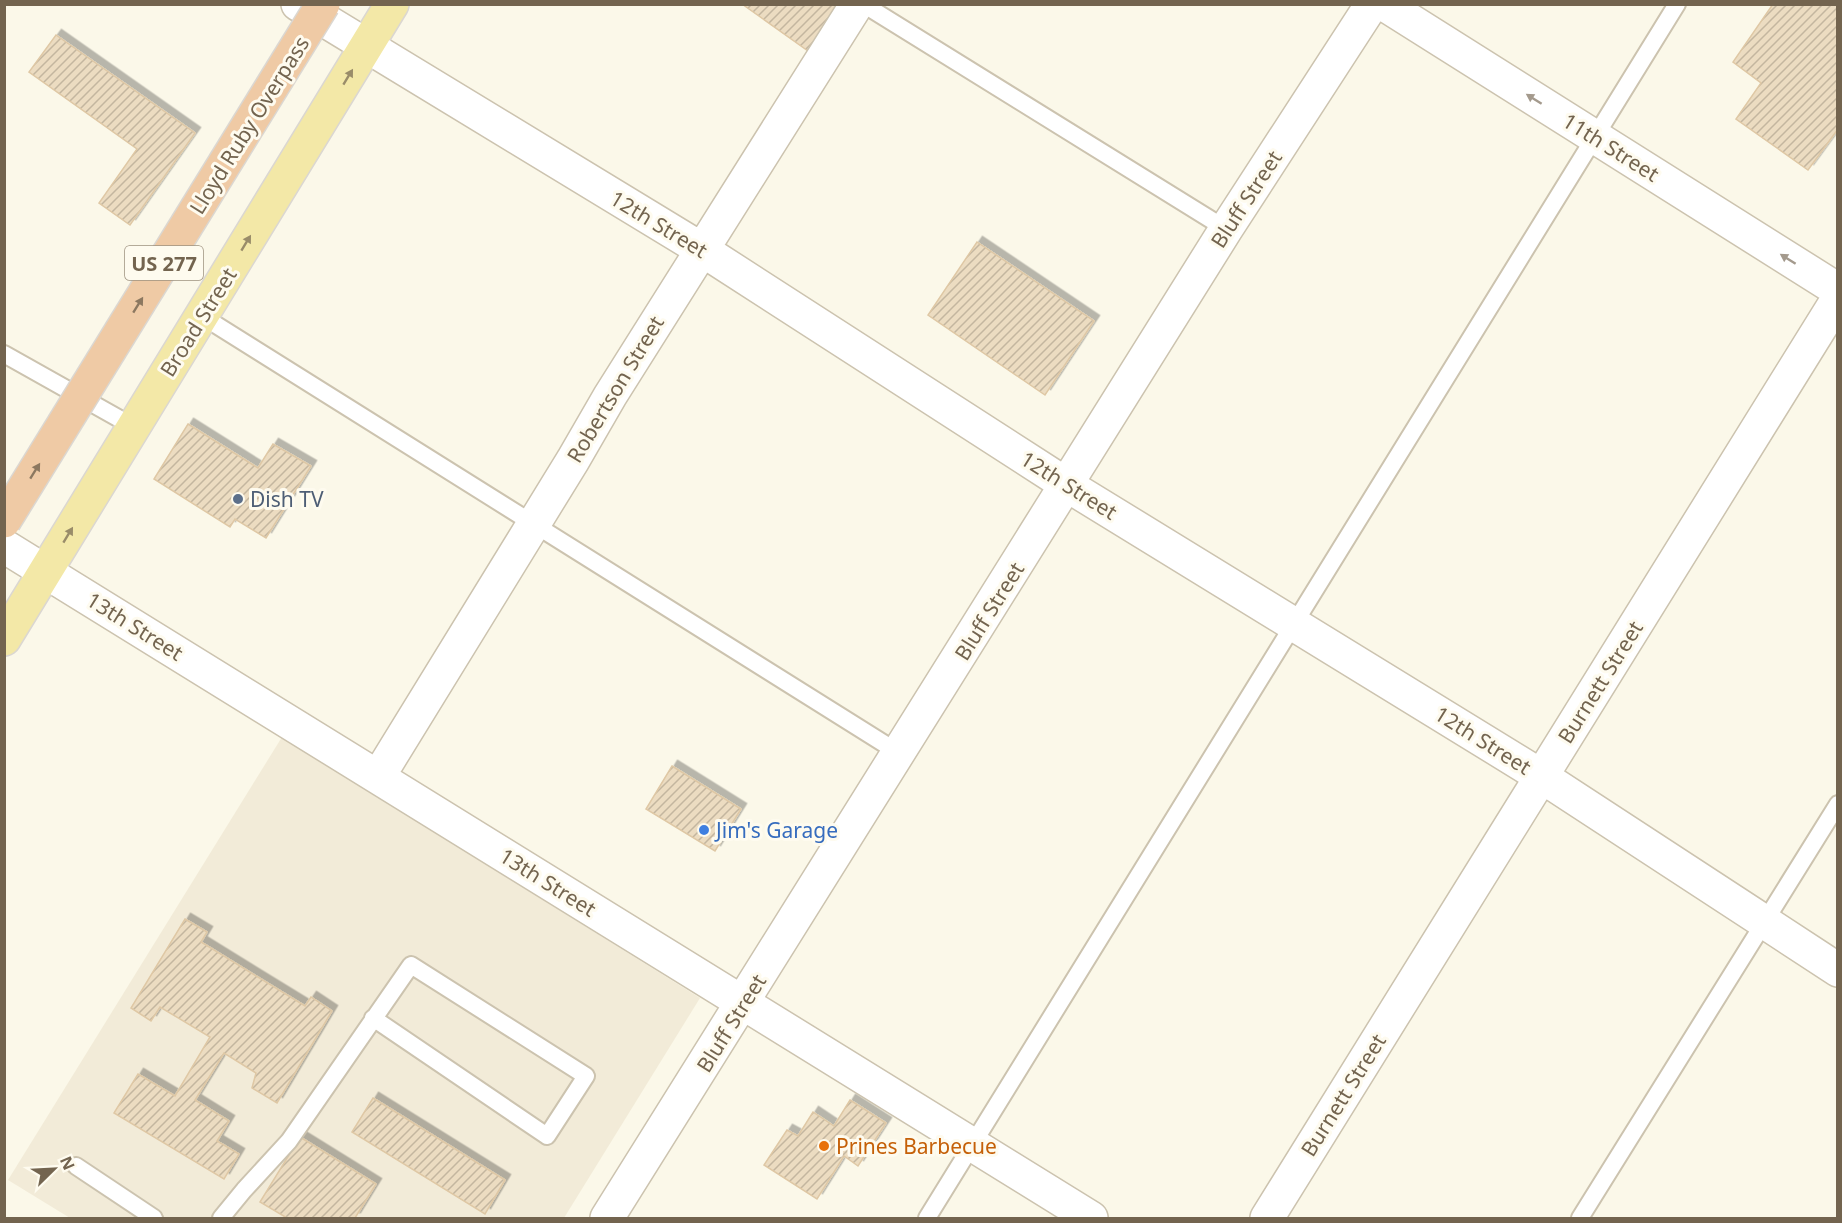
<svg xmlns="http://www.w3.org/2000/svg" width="1842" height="1223" viewBox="0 0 1842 1223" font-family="'Noto Sans',sans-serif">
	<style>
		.residential { fill: #f2ebd8 }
		.building { fill: url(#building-hatch); stroke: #dfc8a5; stroke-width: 1.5; filter: url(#shadow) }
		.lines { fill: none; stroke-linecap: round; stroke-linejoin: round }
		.service-casing { stroke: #ccc3af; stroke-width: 20 }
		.minor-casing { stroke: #ccc3af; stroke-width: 36 }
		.primary-casing { stroke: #dbd7d1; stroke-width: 36 }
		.service { stroke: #fff; stroke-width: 16 }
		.minor { stroke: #fff; stroke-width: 33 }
		.primary { stroke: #f3e8a7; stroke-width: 33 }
		.motorway-bridge-casing { stroke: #dbd7d1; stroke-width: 36; stroke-linecap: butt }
		.motorway-bridge { stroke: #efcaa5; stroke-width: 33 }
		.oneway { fill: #998c69 }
		.oneway2 { fill: #a49a8d }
		.oneway3 { fill: #8c7860 }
		.service-dot { fill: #5c6f8a; stroke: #fefbef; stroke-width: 2 }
		.shop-dot { fill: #3f7fe0; stroke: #fefbef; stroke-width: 2 }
		.food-dot { fill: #e8710a; stroke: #fefbef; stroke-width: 2 }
		.labels { text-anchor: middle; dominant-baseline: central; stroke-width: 6; stroke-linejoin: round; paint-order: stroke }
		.shield { fill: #fefbef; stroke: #9d917f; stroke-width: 1.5 }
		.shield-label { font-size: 20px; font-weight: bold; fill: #73644f }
		.street-label { font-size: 21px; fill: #73644f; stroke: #fefbef }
		.service-label { font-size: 21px; fill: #4e5e75; stroke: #fefbef; text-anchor: start }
		.shop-label { font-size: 21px; fill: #366cbe; stroke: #fefbef; text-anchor: start }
		.food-label { font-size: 21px; fill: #c56008; stroke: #fefbef; text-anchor: start }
	</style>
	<defs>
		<pattern id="building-hatch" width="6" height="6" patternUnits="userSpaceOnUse" patternTransform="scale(1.5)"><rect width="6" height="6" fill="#ecdcc1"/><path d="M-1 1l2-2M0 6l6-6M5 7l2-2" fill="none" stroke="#c4b69f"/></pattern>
		<filter id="shadow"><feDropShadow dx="5.5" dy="-5.5" stdDeviation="0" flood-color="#0004"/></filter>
	</defs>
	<rect width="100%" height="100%" fill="#fbf8e9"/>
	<path class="residential" d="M 282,737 L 700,998 L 564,1218 L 70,1218 L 8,1180 Z"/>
	<path class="building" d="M 742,4 L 840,4 L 808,51 Z
		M 1773,4 L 1838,4 L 1838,129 L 1808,170 L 1736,119 L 1761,83 L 1733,62 Z
		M 56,35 L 195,133 L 130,225 L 99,203 L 137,149 L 29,72 Z
		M 977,242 L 1094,321 L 1045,395 L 928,315 Z
		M 188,424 L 258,468 L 273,444 L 311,466 L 266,538 L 235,519 L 230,527 L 154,479 Z
		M 672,766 L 741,809 L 715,851 L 646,809 Z
		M 185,919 L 207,932 L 201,942 L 305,1006 L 311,997 L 332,1011 L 277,1103 L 252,1088 L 256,1073 L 224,1053 L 195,1100 L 229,1121 L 217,1141 L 239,1154 L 224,1179 L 114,1113 L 138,1074 L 175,1096 L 210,1037 L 160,1007 L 151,1021 L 131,1008 Z
		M 373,1098 L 505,1180 L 485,1214 L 352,1132 Z
		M 850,1100 L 886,1123 L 858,1166 L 844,1156 L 817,1199 L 764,1165 L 787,1130 L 798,1136 L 813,1112 L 834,1126 Z
		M 300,1137 L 376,1184 L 355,1218 L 287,1218 L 260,1202 Z"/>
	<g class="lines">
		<defs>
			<path id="service" d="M 863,4 L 1226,229
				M 202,316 L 899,753
				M 4,354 L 134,427
				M 76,1166 L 154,1218
				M 221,1218 L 244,1190 L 289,1141 L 411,965 L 586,1076 L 547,1136 L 373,1018
				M 927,1218 L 1677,4
				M 1580,1218 L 1838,804"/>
			<path id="minor" d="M 298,4 L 701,249 L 1067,485 L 1541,776 L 1838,970
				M 1384,4 L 1838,290
				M 4,546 L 1091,1218
				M 378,777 L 573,460 L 610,396 L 857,4
				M 607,1218 L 1226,229 L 1372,4
				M 1267,1218 L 1838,299"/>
			<path id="primary" d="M 4,639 L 392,4"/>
		</defs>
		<use href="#service" class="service-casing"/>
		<use href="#minor" class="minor-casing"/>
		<use href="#primary" class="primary-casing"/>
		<use href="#service" class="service"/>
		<use href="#minor" class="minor"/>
		<use href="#primary" class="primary"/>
		<defs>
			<path id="motorway-bridge" d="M 4,521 L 323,4"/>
		</defs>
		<use href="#motorway-bridge" class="motorway-bridge-casing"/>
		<use href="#motorway-bridge" class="motorway-bridge"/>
	</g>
	<defs><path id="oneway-solid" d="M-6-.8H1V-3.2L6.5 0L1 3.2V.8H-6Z" transform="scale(1.5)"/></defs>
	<g class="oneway">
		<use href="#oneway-solid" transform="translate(348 77) rotate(-59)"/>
		<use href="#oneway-solid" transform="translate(246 243) rotate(-59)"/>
		<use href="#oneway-solid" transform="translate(68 535) rotate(-59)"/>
	</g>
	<g class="oneway2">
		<use href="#oneway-solid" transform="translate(1534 99) rotate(-148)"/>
		<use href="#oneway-solid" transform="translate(1788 259) rotate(-148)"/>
	</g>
	<g class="oneway3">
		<use href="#oneway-solid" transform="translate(138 305) rotate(-58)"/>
		<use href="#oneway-solid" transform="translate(35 471) rotate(-58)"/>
	</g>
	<circle class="service-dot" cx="238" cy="499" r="6"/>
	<circle class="shop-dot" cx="704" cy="830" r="6"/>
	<circle class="food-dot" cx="824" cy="1146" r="6"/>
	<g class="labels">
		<rect class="shield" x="125" y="246" width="78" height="34" rx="4.5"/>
		<g class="shield-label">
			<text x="164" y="263">US 277</text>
		</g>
		<g class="street-label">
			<text transform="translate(249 125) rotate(-58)">Lloyd Ruby Overpass</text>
			<text transform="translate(1611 147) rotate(32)">11th Street</text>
			<text transform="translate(1246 199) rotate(-57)">Bluff Street</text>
			<text transform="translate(659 224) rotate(31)">12th Street</text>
			<text transform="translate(198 322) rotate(-58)">Broad Street</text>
			<text transform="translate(615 389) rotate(-59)">Robertson Street</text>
			<text transform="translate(1069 485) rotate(32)">12th Street</text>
			<text transform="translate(989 611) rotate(-58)">Bluff Street</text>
			<text transform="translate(135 626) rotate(32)">13th Street</text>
			<text transform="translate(1600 682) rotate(-58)">Burnett Street</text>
			<text transform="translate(1483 740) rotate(32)">12th Street</text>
			<text transform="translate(548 882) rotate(32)">13th Street</text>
			<text transform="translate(731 1023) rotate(-58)">Bluff Street</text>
			<text transform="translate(1343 1095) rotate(-58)">Burnett Street</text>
		</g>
		<g class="service-label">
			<text x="250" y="499">Dish TV</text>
		</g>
		<g class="shop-label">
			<text x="716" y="830">Jim's Garage</text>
		</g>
		<g class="food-label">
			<text x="836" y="1146">Prines Barbecue</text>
		</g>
	</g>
	<rect width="1842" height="1223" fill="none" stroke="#73644f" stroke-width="12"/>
	<g transform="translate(54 1169) rotate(66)" stroke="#fefbef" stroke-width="4.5" paint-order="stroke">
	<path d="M0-4.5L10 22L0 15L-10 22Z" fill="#73644f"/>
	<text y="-9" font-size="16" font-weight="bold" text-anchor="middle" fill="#73644f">N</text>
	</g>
</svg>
